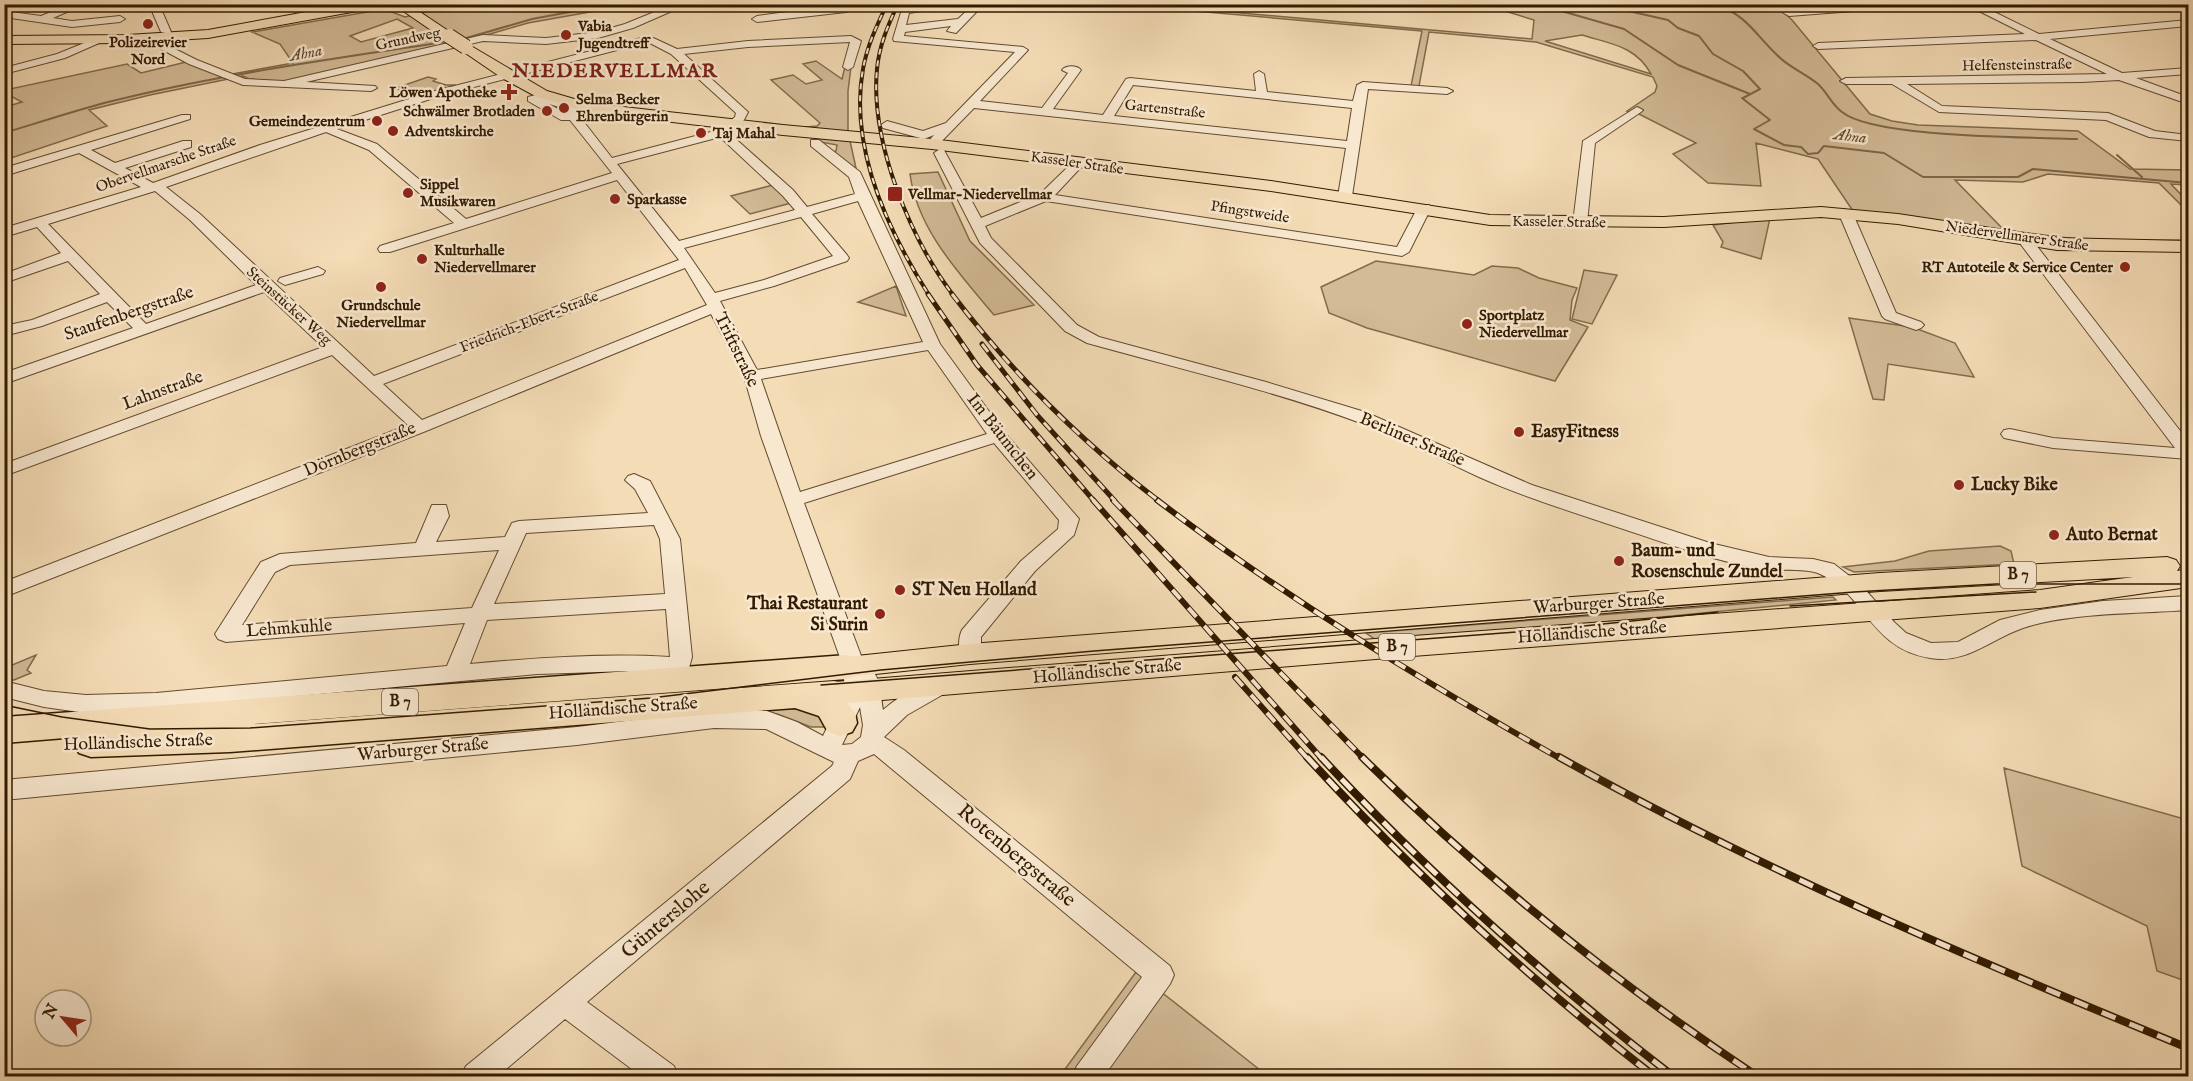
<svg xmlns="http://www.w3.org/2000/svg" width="2193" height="1081" viewBox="0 0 2193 1081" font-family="'IM FELL English',serif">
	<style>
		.green { fill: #d3bb97; stroke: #826b4c; stroke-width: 1.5; fill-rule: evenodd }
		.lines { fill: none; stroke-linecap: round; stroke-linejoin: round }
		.stream { stroke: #7f6748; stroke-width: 2 }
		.minor-casing { stroke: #624b2e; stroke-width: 2 }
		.major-casing { stroke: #321b00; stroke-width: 2 }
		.highway-casing { stroke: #321b00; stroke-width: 3 }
		.minor { fill: #f8e8d0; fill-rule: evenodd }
		.major { fill: #f4dcb6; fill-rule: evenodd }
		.highway { fill: #f4dcb6; fill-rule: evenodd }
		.tram { stroke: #321b00; stroke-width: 1.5 }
		.rail-far3-casing { stroke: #321b00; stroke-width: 4 }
		.rail-far2-casing { stroke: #321b00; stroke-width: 5 }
		.rail-far1-casing { stroke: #321b00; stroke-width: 6 }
		.rail-casing { stroke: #321b00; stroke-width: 8 }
		.rail-far3 { stroke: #f8e8d0; stroke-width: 2; stroke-dasharray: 6; stroke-linecap: butt }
		.rail-far2 { stroke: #f8e8d0; stroke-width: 3; stroke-dasharray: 10; stroke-linecap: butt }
		.rail-far1 { stroke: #f8e8d0; stroke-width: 4; stroke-dasharray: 12; stroke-linecap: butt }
		.rail { stroke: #f8e8d0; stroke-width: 5; stroke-dasharray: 15; stroke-linecap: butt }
		.major-bridge-casing { stroke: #321b00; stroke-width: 16; stroke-linecap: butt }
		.major-bridge { stroke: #f4dcb6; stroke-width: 14 }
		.poi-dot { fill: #8f2418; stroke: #f8e8d0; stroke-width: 2 }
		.labels { text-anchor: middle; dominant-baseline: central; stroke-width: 5; stroke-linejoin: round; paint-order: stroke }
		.far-poi-label { font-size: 15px; font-weight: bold; fill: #321b00; stroke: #f8e8d0; text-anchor: start }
		.far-street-label { font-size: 15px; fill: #321b00; stroke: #f8e8d0 }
		.far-water-label { font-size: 16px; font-style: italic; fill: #5f472a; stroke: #f8e8d0 }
		.shield { fill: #f8e8d0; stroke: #6d583e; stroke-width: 1.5 }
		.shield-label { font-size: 16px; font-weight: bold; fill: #321b00 }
		.street-label { font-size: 18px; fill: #321b00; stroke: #f8e8d0 }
		.poi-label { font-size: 18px; font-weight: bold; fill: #321b00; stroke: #f8e8d0; text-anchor: start }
		.far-district-label { font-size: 20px; font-weight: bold; letter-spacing: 1.5px; fill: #7a1f14; stroke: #f8e8d0 }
		.near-street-label { font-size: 21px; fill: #321b00; stroke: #f8e8d0 }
	</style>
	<rect width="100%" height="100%" fill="#f4dcb6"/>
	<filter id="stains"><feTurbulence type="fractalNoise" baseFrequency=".00333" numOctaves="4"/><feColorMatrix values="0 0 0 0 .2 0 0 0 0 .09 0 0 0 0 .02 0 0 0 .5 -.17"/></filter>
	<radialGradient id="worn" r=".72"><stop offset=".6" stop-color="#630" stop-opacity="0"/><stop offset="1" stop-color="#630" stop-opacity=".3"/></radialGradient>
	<path class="green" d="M 442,5 L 619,5 L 601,10 L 528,23 L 469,40 L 284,82 L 249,79 L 243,76 L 150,95 L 89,110 L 107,126 L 5,160 L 5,107 L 22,102 L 5,93 L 5,90 L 127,64 L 141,73 L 186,62 L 221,76 L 293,63 L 280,44 L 252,32 L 384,9 L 405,17 L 425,12 L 422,9 ZM 397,19 L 413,28 L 361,42 L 350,36 Z
		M 1126,5 L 1152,5 L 1532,39 L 1534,20 L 1485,5 L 1768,5 L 1783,12 L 1792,20 L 1870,114 L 1892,121 L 1918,125 L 2078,131 L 2130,169 L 2188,170 L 2188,185 L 2171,184 L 2188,202 L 2188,212 L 2159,183 L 2048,174 L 2023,182 L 1955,180 L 2004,230 L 2092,241 L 2188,240 L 2188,244 L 2096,244 L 1853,211 L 1818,159 L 1756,143 L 1761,186 L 1708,183 L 1673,154 L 1696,143 L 1637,113 L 1627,111 L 1655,92 L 1657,86 L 1653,77 L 1536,42 L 1429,32 L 1419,86 L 1411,86 L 1422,31 ZM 1582,35 C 1611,44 1636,46 1651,74 L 1545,41 Z
		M 816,61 L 842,79 L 845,67 L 851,67 L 848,91 L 848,133 L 795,128 L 817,126 L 820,123 L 771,80 L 793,75 L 806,84 L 822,80 L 803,64 Z
		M 428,77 L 436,79 L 433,81 L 446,85 L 456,85 L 435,92 L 393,89 Z
		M 816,138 L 850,141 L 856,168 L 850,169 L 832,153 L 836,151 L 837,145 L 815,141 Z
		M 938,172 L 970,241 L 1034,305 L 994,315 C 959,273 917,229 910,174 Z
		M 773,185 L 791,203 L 750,214 L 731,196 Z
		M 1770,218 L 1761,259 L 1721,247 L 1723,242 L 1713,225 Z
		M 1376,261 L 1474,275 L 1492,266 L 1518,268 L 1539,278 L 1577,288 L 1572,300 L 1570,320 L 1588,327 L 1555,381 L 1367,328 L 1329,313 L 1321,287 Z
		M 1584,270 L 1617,275 L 1592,324 L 1572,319 Z
		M 896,286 L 906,316 L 858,302 Z
		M 1849,318 L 1912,327 L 1955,343 L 1974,377 L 1888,364 L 1884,400 L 1873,399 Z
		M 2000,546 L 2011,551 L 2014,564 L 1854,572 L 1843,567 L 1895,561 L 1929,551 Z
		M 1833,597 L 1836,600 L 1641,619 L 1376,640 L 1366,633 Z
		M 36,655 L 27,670 L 31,673 L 14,680 L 5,679 L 5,668 Z
		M 820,708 L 826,727 L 811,727 L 777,714 L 743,710 Z
		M 2004,768 L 2188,820 L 2188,982 L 2157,971 L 2147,926 L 2022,866 Z
		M 1136,972 L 1260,1070 L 1269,1076 L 1060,1076 Z"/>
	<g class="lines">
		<path class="stream" d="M 1537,4 L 1624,29 L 1678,65 L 1750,94
			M 1613,4 L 1624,10 L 1668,20 L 1678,28 L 1699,36 L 1713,54 L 1743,71 L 1760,89 L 1743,98
			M 1714,4 C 1746,14 1755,34 1777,55 C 1788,67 1805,73 1818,84 C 1827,92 1832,105 1842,112 C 1873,138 2031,137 2077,139
			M 421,8 L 437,4
			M 463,39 L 532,19 L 613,4
			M 1742,98 L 1770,120 L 1754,129 L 1784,145 L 1801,147 L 1808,154 L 1818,153 L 1824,146 L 1884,153 L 1923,177 L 2018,177 L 2033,169 L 2188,183
			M 4,133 C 37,123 71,112 104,103 C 218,74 335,59 450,41
			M 2117,155 L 2142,177"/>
		<defs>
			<path id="minor" d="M 71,4 L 85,4 L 53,18 L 72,21 L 120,16 L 125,19 L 120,22 L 72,27 L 4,17 L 4,11 L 41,16 Z
				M 121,4 L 141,4 L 122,8 Z
				M 149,4 L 159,4 L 171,32 L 170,34 L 161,32 Z
				M 674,4 L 688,4 L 633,28 L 598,38 L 546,44 L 483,41 L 306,82 L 375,86 L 377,88 L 371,91 L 243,85 L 189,64 L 150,43 L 156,35 L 164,35 L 165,37 L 161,42 L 197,60 L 245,79 L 284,81 L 483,35 L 546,38 L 597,32 L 625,24 Z
				M 849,4 L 859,6 L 846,12 L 757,22 L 752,19 L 757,16 Z
				M 932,4 L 961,4 L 909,13 L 906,25 L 958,19 L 974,4 L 984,4 L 956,33 L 947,31 L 951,26 L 905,32 L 904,36 L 1023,47 L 1028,50 L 980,101 L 1042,108 L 1068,73 L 1062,70 C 1066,65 1077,65 1081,70 L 1053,109 L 1103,115 L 1126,79 L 1130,78 L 1256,91 L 1254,74 L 1259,71 L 1264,74 L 1267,92 L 1353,101 L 1357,85 L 1363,82 L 1447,88 L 1453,91 L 1447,94 L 1368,89 L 1352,196 L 1345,200 L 1338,196 L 1346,148 L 974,108 L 936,147 L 932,148 L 926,144 L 934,135 L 924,139 L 883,128 L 881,125 L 887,121 L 923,131 L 946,123 L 1015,52 L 894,41 L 893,39 L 902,9 ZM 1133,85 L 1352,108 L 1347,141 L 1114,116 Z
				M 1768,4 L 1780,4 L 1791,10 L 1862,4 L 1910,4 L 1906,7 L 1789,16 Z
				M 1965,4 L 1978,4 L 2039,34 L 2188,20 L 2188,26 L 2050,39 L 2122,73 L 2188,68 L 2188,74 L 2136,78 L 2188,97 L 2188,104 L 2119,80 L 2082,82 L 1907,84 L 1942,106 L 2108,113 L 2155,131 L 2188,135 L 2188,141 L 2149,137 L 2106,120 L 1939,112 L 1892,84 L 1846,84 L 1840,81 L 1846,78 L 2107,74 L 2036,40 L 1818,49 L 1813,46 L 1818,43 L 2025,34 Z
				M 649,36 L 677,49 L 748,41 L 851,36 L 861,41 L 853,67 L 848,70 L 843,67 L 850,42 L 748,47 L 684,54 L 748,112 L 744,120 L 729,133 L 793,190 L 807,207 L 855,194 L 849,177 L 811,146 L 811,140 L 819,140 L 860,172 L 940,344 L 1004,432 L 1079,519 L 1074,535 L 1035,571 L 981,637 L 981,654 L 978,660 L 970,662 L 962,660 C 958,651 958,638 962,630 L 1021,561 L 1058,529 L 1059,520 L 994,443 L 804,503 L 863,661 C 881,673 880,691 883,710 C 896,699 932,674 949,679 L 952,685 L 949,691 L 907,715 L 884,737 L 904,750 L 1170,966 L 1174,975 L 1170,984 L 1104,1076 L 1072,1076 L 1077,1066 L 1142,977 L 874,754 L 858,761 L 850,779 L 587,1002 L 674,1066 L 678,1076 L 641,1076 L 565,1019 L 498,1076 L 461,1076 L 466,1066 L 832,766 L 834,762 L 766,729 L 714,728 L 577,745 L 4,800 L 4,780 L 577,727 L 714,710 L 767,711 L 797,722 L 823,736 L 845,691 L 843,666 L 761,436 L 744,376 L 711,314 L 426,431 L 4,597 L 4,582 L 408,425 L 332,355 L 4,476 L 4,464 L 323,347 L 264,292 L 4,384 L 4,373 L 133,328 L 107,302 L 42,326 L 4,336 L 4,326 L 32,320 L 100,294 L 68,261 L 4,283 L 4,274 L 61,253 L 37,227 L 4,237 L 4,228 L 141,187 L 79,153 L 4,176 L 4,168 L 182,115 L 190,115 L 190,119 L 91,150 L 115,163 L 183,141 L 191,141 L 191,147 L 125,168 L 153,183 L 260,145 L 435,91 ZM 648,42 L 671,54 L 736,113 L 735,117 L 718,130 L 612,158 L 580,117 L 591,109 L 591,105 L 587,104 L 576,108 L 574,105 L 539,94 L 528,97 L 528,101 L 561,120 L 570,120 L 612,173 L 466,219 L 377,144 L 337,129 L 443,95 ZM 549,104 L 566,109 L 565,113 ZM 326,132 L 369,150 L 454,223 L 380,246 L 378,249 L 380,252 L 390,252 L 617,180 L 679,260 L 374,376 L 200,214 L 166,187 ZM 720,137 L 783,196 L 795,210 L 679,241 L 617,164 ZM 155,191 L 190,220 L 256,285 L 146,324 L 48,224 ZM 858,201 L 923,342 L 757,370 L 720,301 L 774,286 L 847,261 L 849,258 L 847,255 L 812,214 ZM 801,217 L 833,256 L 764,280 L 715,293 L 684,248 ZM 685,268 L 707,305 L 422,420 L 383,384 ZM 928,350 L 987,434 L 800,492 L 761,379 ZM 860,707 L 863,725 L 861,737 L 852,744 L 842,745 Z
				M 99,37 L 108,39 L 65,58 L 4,74 L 4,68 L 57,54 Z
				M 1637,107 L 1643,110 L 1641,112 L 1595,143 L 1587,223 L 1580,227 L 1575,226 L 1573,223 L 1583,141 Z
				M 940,149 L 944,150 L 981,218 L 1040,194 L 1074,161 L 1078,160 L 1084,164 L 1055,195 L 1397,247 L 1419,205 L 1429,205 L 1431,208 L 1409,252 L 1402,256 L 1046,201 L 985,226 L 991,238 L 1077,325 L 1099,337 L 1266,382 L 1365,412 L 1532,485 L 1710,543 L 1769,557 L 1813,559 L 1834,564 L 1861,585 L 1894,622 L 1906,633 L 1931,643 L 1958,642 L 2000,620 L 2040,610 L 2103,601 L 2188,596 L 2188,610 C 2139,614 2057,612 2013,632 C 1985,644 1962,664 1930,658 C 1869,648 1866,594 1820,574 C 1806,567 1773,572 1755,568 C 1703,558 1652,538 1602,522 C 1560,508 1519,495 1479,477 C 1442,460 1405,439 1366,425 C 1276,391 1180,369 1087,343 L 1065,331 L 980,243 L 934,153 Z
				M 1846,210 L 1853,214 L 1896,313 L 1921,322 L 1924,325 L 1921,328 L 1916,330 L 1885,319 L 1882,316 L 1839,214 Z
				M 2024,235 L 2029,236 L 2188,441 L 2188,459 L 2053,448 L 2004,438 L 2001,434 L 2004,430 L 2010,429 L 2053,438 L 2175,448 L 2019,242 L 2017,239 Z
				M 318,267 L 325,271 L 323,274 L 285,285 L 278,281 L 280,278 Z
				M 634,474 L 650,481 L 680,539 L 692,657 L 688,672 L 680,674 L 630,671 L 537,674 L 156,709 L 86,713 L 44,707 L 4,697 L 4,681 L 44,691 L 86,695 L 156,693 L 447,666 L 465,623 L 226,642 L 218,639 L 215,634 L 261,562 L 280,554 L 416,543 L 432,505 L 446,505 L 449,516 L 436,542 L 505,537 L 512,523 L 519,521 L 648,513 L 635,489 L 625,480 L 628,476 ZM 654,525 L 660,539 L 665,594 L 494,604 L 526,533 ZM 499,550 L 472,608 L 242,625 L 275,572 L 290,565 ZM 666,609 L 670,657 C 603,653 537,658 470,664 L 487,620 Z"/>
			<path id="major" d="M 350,4 L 380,4 L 374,8 L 208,38 L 127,43 L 4,44 L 4,36 L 127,35 L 208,30 Z
				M 393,4 L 408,4 L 456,36 L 449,40 L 444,39 Z
				M 466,43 L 547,91 L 588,103 L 783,125 L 932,139 L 1271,181 L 1490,215 L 1664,217 L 1821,207 L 1898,214 L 2057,238 L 2188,241 L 2188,252 L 2057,250 L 1898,224 L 1821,217 L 1664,227 L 1490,225 L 1271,191 L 932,149 L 783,135 L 587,112 L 537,97 L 502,78 L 461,50 L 459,47 L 461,44 Z
				M 2167,557 L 2176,560 L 2180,566 L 2177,571 L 2188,569 L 2188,587 L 2040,608 L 1400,657 L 834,704 L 824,701 L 819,693 L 824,685 L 834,682 L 1400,637 L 2040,590 L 2133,577 L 1880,591 L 970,664 L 847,677 L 837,674 L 833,667 L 837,660 L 847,657 L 970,644 L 1880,573 Z"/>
			<path id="highway" d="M 847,655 L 858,659 L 863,667 L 858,675 L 847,679 L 229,726 L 834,681 L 846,684 L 850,693 L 846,701 L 855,713 L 857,723 L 852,732 L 840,736 L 828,732 L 819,716 L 795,708 L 230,752 L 91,757 L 79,753 L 74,744 L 77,737 L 4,743 L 4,717 Z"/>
		</defs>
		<use href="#minor" class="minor-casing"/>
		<use href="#major" class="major-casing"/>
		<use href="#highway" class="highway-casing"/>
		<use href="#minor" class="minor"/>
		<use href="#major" class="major"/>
		<use href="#highway" class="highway"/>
		<path class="tram" d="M 1790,606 L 2036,592
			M 821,685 L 1555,629 L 1718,612
			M 4,705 L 62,717 L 150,729 L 250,728 L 651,698 L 881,670 L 1094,651 L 1854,592 L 1996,584 L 2188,584"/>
		<defs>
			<path id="rail-far3" d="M 887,4 C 877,25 867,46 863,69 C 849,147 888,231 929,295
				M 898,4 C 888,25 879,46 877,69 C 870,141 910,238 953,295"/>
			<path id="rail-far2" d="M 928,294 L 977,365 L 1094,501
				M 952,294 C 1013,374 1079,440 1159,501
				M 982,344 L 1037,415 L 1115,501"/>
			<path id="rail-far1" d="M 1093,500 L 1322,759
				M 1113,500 L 1364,759
				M 1157,500 C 1284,597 1421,680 1561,759
				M 1235,677 L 1308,759"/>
			<path id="rail" d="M 1307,757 C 1414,874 1529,979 1654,1076
				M 1321,757 C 1429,874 1547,979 1673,1076
				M 1362,757 C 1483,877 1615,982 1757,1076
				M 1559,757 C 1760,870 1975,960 2188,1048"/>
		</defs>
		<use href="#rail-far3" class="rail-far3-casing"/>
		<use href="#rail-far2" class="rail-far2-casing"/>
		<use href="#rail-far1" class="rail-far1-casing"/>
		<use href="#rail" class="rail-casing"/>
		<use href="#rail-far3" class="rail-far3"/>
		<use href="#rail-far2" class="rail-far2"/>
		<use href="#rail-far1" class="rail-far1"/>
		<use href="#rail" class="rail"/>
		<defs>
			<path id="major-bridge" d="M 449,36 L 466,47"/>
		</defs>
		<use href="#major-bridge" class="major-bridge-casing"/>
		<use href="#major-bridge" class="major-bridge"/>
	</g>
	<g class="poi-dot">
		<circle cx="148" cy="24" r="6"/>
		<circle cx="566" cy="35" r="6"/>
		<path d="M506 83h6v6h6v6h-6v6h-6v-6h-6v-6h6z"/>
		<circle cx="564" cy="108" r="6"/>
		<circle cx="547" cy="111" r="6"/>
		<circle cx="377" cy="121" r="6"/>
		<circle cx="393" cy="131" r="6"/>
		<circle cx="701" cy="133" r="6"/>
		<circle cx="408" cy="193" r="6"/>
		<rect x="887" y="186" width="16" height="16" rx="3"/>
		<circle cx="615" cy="199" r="6"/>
		<circle cx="422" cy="259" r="6"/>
		<circle cx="2125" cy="267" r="6"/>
		<circle cx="381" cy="287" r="6"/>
		<circle cx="1467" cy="324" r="6"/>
		<circle cx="1519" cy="432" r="6"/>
		<circle cx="1959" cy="485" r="6"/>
		<circle cx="2054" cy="535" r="6"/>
		<circle cx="1619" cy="561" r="6"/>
		<circle cx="900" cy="590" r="6"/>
		<circle cx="880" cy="614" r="6"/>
	</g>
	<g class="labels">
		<g class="far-poi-label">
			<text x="578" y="26">Vabia<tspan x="578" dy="17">Jugendtreff</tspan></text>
			<text x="148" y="42" text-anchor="middle">Polizeirevier<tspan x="148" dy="17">Nord</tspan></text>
			<text x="497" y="92" text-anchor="end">Löwen Apotheke</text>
			<text x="576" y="99">Selma Becker<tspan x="576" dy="17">Ehrenbürgerin</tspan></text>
			<text x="535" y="111" text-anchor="end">Schwälmer Brotladen</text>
			<text x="365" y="121" text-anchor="end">Gemeindezentrum</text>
			<text x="405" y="131">Adventskirche</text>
			<text x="713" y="133">Taj Mahal</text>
			<text x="420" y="184">Sippel<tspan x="420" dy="17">Musikwaren</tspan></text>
			<text x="908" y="194">Vellmar-Niedervellmar</text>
			<text x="627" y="199">Sparkasse</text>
			<text x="434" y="250">Kulturhalle<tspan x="434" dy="17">Niedervellmarer</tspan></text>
			<text x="2113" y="267" text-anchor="end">RT Autoteile &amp; Service Center</text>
			<text x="381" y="305" text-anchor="middle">Grundschule<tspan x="381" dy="17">Niedervellmar</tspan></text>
			<text x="1479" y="315">Sportplatz<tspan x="1479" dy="17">Niedervellmar</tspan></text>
		</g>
		<g class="far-street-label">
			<text transform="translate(408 39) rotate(-12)">Grundweg</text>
			<text transform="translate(2017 65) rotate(-1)">Helfensteinstraße</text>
			<text transform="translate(1165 109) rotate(6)">Gartenstraße</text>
			<text transform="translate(1077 163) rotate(8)">Kasseler Straße</text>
			<text transform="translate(166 164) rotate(-19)">Obervellmarsche Straße</text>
			<text transform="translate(1250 212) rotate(9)">Pfingstweide</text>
			<text transform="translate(1559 222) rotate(1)">Kasseler Straße</text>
			<text transform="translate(2017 236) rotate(8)">Niedervellmarer Straße</text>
			<text transform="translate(289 306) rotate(42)">Steinstücker Weg</text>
			<text transform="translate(529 322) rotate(-21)">Friedrich-Ebert-Straße</text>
		</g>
		<g class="far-water-label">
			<text transform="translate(306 54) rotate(-10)">Ahna</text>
			<text transform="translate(1850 137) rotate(7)">Ahna</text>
		</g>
		<g class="shield">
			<rect x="2000" y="562" width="36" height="26" rx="4.5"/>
			<rect x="1379" y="634" width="36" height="26" rx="4.5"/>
			<rect x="382" y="689" width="36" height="26" rx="4.5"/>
		</g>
		<g class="shield-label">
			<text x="2018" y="575">B 7</text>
			<text x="1397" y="647">B 7</text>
			<text x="400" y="702">B 7</text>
		</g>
		<g class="street-label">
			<text transform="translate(129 314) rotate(-19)">Staufenbergstraße</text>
			<text transform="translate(736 350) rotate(64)">Triftstraße</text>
			<text transform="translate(163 391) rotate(-20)">Lahnstraße</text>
			<text transform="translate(1002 437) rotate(52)">Im Bäumchen</text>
			<text transform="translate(1412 440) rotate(23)">Berliner Straße</text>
			<text transform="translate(360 450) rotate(-22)">Dörnbergstraße</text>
			<text transform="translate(1599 604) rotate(-4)">Warburger Straße</text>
			<text transform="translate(289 629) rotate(-4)">Lehmkuhle</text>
			<text transform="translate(1592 633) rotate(-4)">Holländische Straße</text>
			<text transform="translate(1107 672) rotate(-5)">Holländische Straße</text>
			<text transform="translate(623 709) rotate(-4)">Holländische Straße</text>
			<text transform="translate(138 743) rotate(-2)">Holländische Straße</text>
			<text transform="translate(423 750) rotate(-5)">Warburger Straße</text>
		</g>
		<g class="poi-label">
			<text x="1531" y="432">EasyFitness</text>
			<text x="1971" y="485">Lucky Bike</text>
			<text x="2066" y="535">Auto Bernat</text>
			<text x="1631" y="551">Baum- und<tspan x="1631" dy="21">Rosenschule Zundel</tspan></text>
			<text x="912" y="590">ST Neu Holland</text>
			<text x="868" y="604" text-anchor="end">Thai Restaurant<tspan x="868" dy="21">Si Surin</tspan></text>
		</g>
		<g class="far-district-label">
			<text x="615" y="71">NIEDERVELLMAR</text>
		</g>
		<g class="near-street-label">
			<text transform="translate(1016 856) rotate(40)">Rotenbergstraße</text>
			<text transform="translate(666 920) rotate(-40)">Günterslohe</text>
		</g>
	</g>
	<rect width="2193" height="1081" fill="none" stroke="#f4dcb6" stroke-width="24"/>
	<rect x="6" y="6" width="2181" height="1069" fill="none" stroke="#321b00" stroke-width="3"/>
	<rect x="12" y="12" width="2169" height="1057" fill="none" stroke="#321b00" stroke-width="1.5"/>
	<g transform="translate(63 1018) rotate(299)"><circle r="28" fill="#f8e8d0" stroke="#a9967d" stroke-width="1.5"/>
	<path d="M0-4.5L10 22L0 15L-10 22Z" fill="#8f2418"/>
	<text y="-9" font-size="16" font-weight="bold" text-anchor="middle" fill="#321b00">N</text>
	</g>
	<rect width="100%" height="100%" filter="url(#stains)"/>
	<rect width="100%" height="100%" fill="url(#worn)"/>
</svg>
